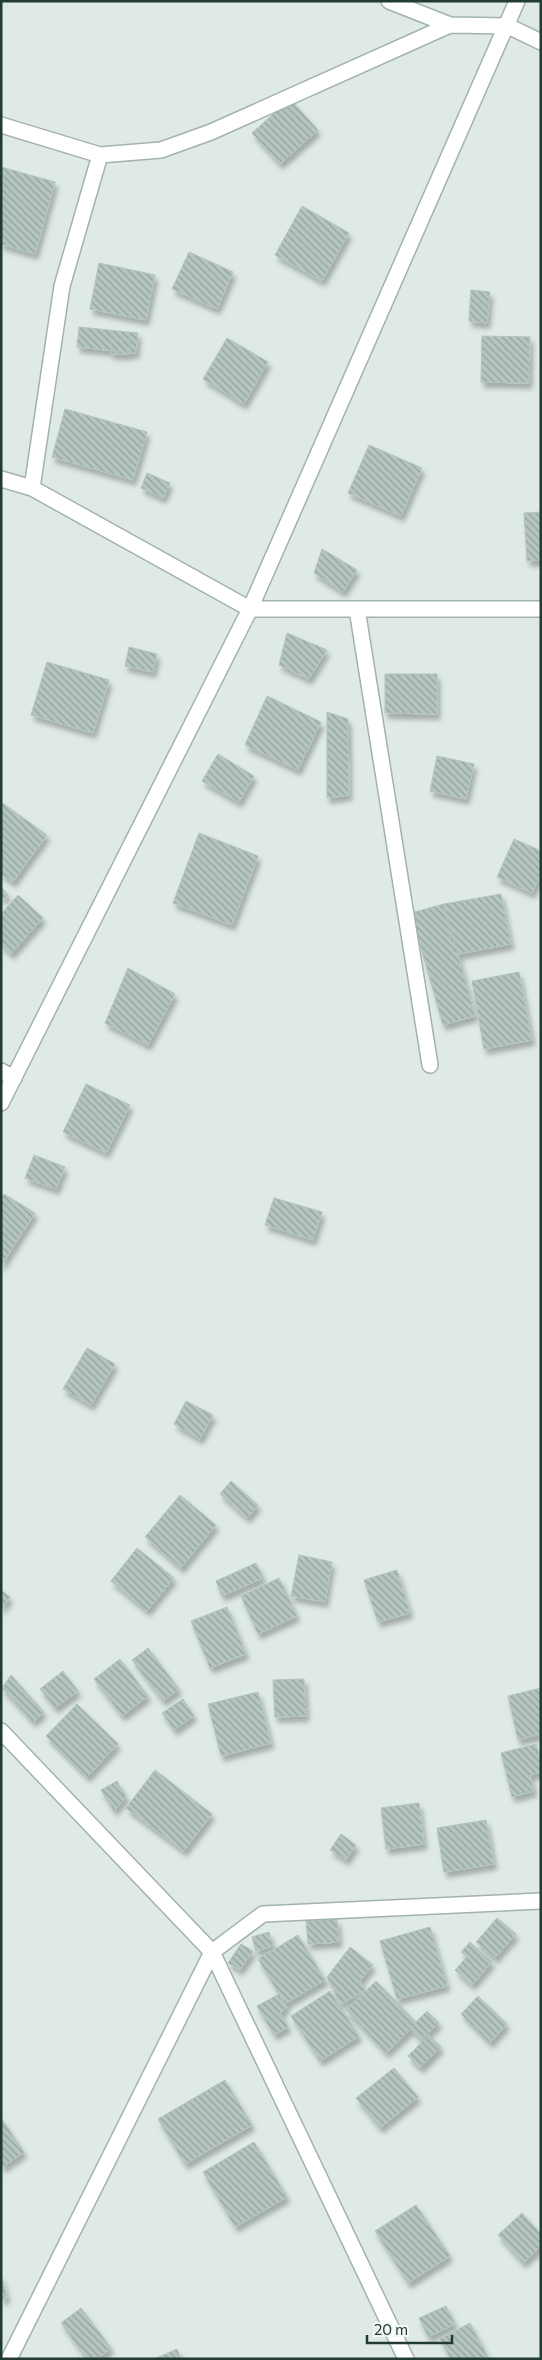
<svg xmlns="http://www.w3.org/2000/svg" width="542" height="2360" viewBox="0 0 542 2360" font-family="Commissioner,sans-serif">
	<style>
		.building { fill: url(#building-back-hatch); stroke: #b2c4be; filter: url(#shadow) }
		.lines { fill: none; stroke-linecap: round; stroke-linejoin: round }
		.minor-casing { stroke: #a2b2ad; stroke-width: 18 }
		.tertiary-casing { stroke: #a2b2ad; stroke-width: 18 }
		.minor { stroke: #fff; stroke-width: 15 }
		.tertiary { stroke: #fff; stroke-width: 15 }
	</style>
	<defs>
		<pattern id="building-back-hatch" width="6" height="6" patternUnits="userSpaceOnUse" patternTransform="scale(1.25)"><rect width="6" height="6" fill="#b5c5c0"/><path d="M-1 5l2 2M0 0l6 6M5-1l2 2" fill="none" stroke="#93a19d"/></pattern>
		<filter id="shadow"><feDropShadow dx="3" dy="5.5" stdDeviation="2.5" flood-color="#0004"/></filter>
	</defs>
	<rect width="100%" height="100%" fill="#dfeae6"/>
	<path class="building" d="M 290,99 L 318,130 L 280,164 L 252,133 Z
		M 1,167 L 55,182 L 35,254 L 1,244 Z
		M 302,206 L 349,233 L 322,281 L 275,255 Z
		M 189,252 L 233,272 L 217,309 L 172,289 Z
		M 99,263 L 155,275 L 146,320 L 90,309 Z
		M 471,290 L 490,292 L 487,323 L 469,321 Z
		M 79,327 L 138,333 L 136,353 L 77,347 Z
		M 482,336 L 530,337 L 529,383 L 481,382 Z
		M 227,338 L 268,362 L 244,404 L 203,379 Z
		M 112,340 L 130,340 L 130,354 L 111,354 Z
		M 65,409 L 147,432 L 133,480 L 52,457 Z
		M 369,445 L 422,468 L 401,516 L 348,493 Z
		M 147,473 L 170,483 L 163,498 L 141,488 Z
		M 541,512 L 541,560 L 527,561 L 524,513 Z
		M 322,549 L 357,570 L 343,592 L 314,573 Z
		M 287,633 L 327,650 L 309,679 L 279,665 Z
		M 129,647 L 157,654 L 153,672 L 125,666 Z
		M 47,662 L 109,680 L 93,733 L 31,715 Z
		M 385,674 L 437,674 L 437,714 L 385,713 Z
		M 267,696 L 321,722 L 298,770 L 245,745 Z
		M 327,712 L 348,719 L 349,795 L 327,798 Z
		M 218,754 L 254,776 L 239,802 L 202,781 Z
		M 437,756 L 474,764 L 466,799 L 430,791 Z
		M 1,802 L 47,835 L 13,882 L 1,874 Z
		M 199,833 L 258,856 L 232,925 L 173,903 Z
		M 514,839 L 541,851 L 541,874 L 532,893 L 497,877 Z
		M 1,887 L 8,895 L 1,900 Z
		M 501,894 L 511,944 L 453,955 L 444,904 Z
		M 18,895 L 43,918 L 11,954 L 1,945 L 1,914 Z
		M 444,904 L 475,1016 L 443,1025 L 411,913 Z
		M 128,968 L 175,994 L 148,1045 L 105,1023 Z
		M 519,972 L 532,1040 L 484,1049 L 472,981 Z
		M 86,1084 L 130,1105 L 106,1153 L 63,1132 Z
		M 34,1155 L 65,1167 L 56,1189 L 25,1178 Z
		M 4,1194 L 35,1213 L 1,1266 L 1,1199 Z
		M 274,1198 L 322,1212 L 313,1240 L 265,1225 Z
		M 87,1348 L 115,1364 L 91,1405 L 63,1389 Z
		M 186,1401 L 213,1415 L 200,1439 L 174,1424 Z
		M 231,1481 L 258,1505 L 247,1518 L 220,1494 Z
		M 180,1495 L 216,1525 L 181,1568 L 145,1537 Z
		M 137,1548 L 174,1578 L 147,1611 L 111,1581 Z
		M 299,1555 L 332,1562 L 325,1602 L 291,1596 Z
		M 256,1563 L 263,1578 L 222,1596 L 216,1581 Z
		M 397,1570 L 410,1613 L 378,1622 L 364,1580 Z
		M 279,1578 L 297,1616 L 258,1634 L 241,1596 Z
		M 1,1590 L 10,1597 L 1,1609 Z
		M 227,1607 L 246,1654 L 210,1668 L 191,1621 Z
		M 148,1648 L 179,1689 L 163,1701 L 132,1660 Z
		M 120,1659 L 148,1696 L 122,1716 L 94,1679 Z
		M 63,1671 L 78,1691 L 55,1708 L 40,1689 Z
		M 11,1675 L 44,1712 L 33,1722 L 2,1688 Z
		M 304,1679 L 306,1716 L 275,1717 L 273,1680 Z
		M 541,1688 L 541,1734 L 518,1740 L 508,1696 Z
		M 258,1692 L 271,1743 L 221,1756 L 208,1704 Z
		M 183,1699 L 194,1716 L 174,1730 L 162,1713 Z
		M 77,1704 L 118,1744 L 87,1777 L 46,1736 Z
		M 536,1744 L 541,1761 L 541,1772 L 530,1775 L 534,1791 L 512,1797 L 501,1753 Z
		M 155,1770 L 212,1814 L 184,1851 L 126,1808 Z
		M 117,1781 L 126,1797 L 114,1811 L 101,1790 Z
		M 419,1803 L 424,1844 L 386,1849 L 381,1808 Z
		M 486,1820 L 494,1864 L 444,1872 L 437,1828 Z
		M 341,1834 L 356,1845 L 346,1860 L 330,1850 Z
		M 497,1918 L 516,1934 L 495,1958 L 476,1942 Z
		M 337,1919 L 339,1942 L 308,1944 L 306,1921 Z
		M 430,1927 L 447,1986 L 397,1999 L 380,1941 Z
		M 269,1932 L 273,1946 L 256,1951 L 252,1937 Z
		M 298,1935 L 325,1980 L 285,2004 L 258,1959 Z
		M 470,1942 L 492,1962 L 472,1985 L 455,1970 L 467,1957 L 461,1952 Z
		M 241,1944 L 253,1951 L 240,1970 L 228,1963 Z
		M 350,1947 L 373,1965 L 360,1981 L 365,1991 L 341,2004 L 327,1977 Z
		M 376,1981 L 416,2022 L 427,2011 L 439,2023 L 421,2040 L 411,2029 L 386,2053 L 346,2010 Z
		M 330,1991 L 359,2036 L 320,2061 L 291,2016 Z
		M 279,1994 L 287,2008 L 280,2012 L 288,2027 L 274,2035 L 257,2006 Z
		M 478,1996 L 507,2024 L 490,2043 L 461,2014 Z
		M 429,2035 L 441,2047 L 420,2068 L 408,2056 Z
		M 394,2068 L 418,2097 L 380,2128 L 356,2098 Z
		M 225,2080 L 252,2125 L 185,2164 L 158,2119 Z
		M 1,2118 L 24,2152 L 3,2167 L 1,2165 Z
		M 254,2142 L 287,2197 L 235,2227 L 203,2172 Z
		M 416,2205 L 450,2256 L 408,2283 L 375,2231 Z
		M 522,2213 L 541,2234 L 541,2246 L 523,2263 L 498,2235 Z
		M 1,2274 L 7,2298 L 1,2299 Z
		M 446,2306 L 455,2324 L 428,2337 L 419,2318 Z
		M 81,2308 L 111,2348 L 97,2359 L 87,2359 L 61,2323 Z
		M 470,2323 L 489,2359 L 451,2359 L 440,2339 Z
		M 177,2349 L 181,2359 L 154,2359 Z"/>
	<g class="lines">
		<defs>
			<path id="minor" d="M 389,1 L 450,25 L 508,26 L 541,42
				M 1,125 L 100,155 L 161,150 L 211,132 L 450,25
				M 1,479 L 32,488 L 250,609 L 541,609
				M 32,488 L 62,286 L 100,155
				M 357,609 L 430,1065
				M 1,1071 L 14,1078
				M 1,1731 L 212,1952 L 406,2359
				M 9,2359 L 212,1952 L 263,1914 L 541,1901"/>
			<path id="tertiary" d="M 1,1103 L 250,609 L 517,1"/>
		</defs>
		<use href="#minor" class="minor-casing"/>
		<use href="#tertiary" class="tertiary-casing"/>
		<use href="#minor" class="minor"/>
		<use href="#tertiary" class="tertiary"/>
	</g>
	<rect width="542" height="2360" fill="none" stroke="#213a35" stroke-width="5"/>
	<path d="M367 2335v8h85v-8" fill="none" stroke="#213a35" stroke-width="2.5"/>
	<text x="374" y="2335" font-size="15" fill="#213a35" stroke="#f0f7f4" stroke-width="4" paint-order="stroke">20 m</text>
</svg>
